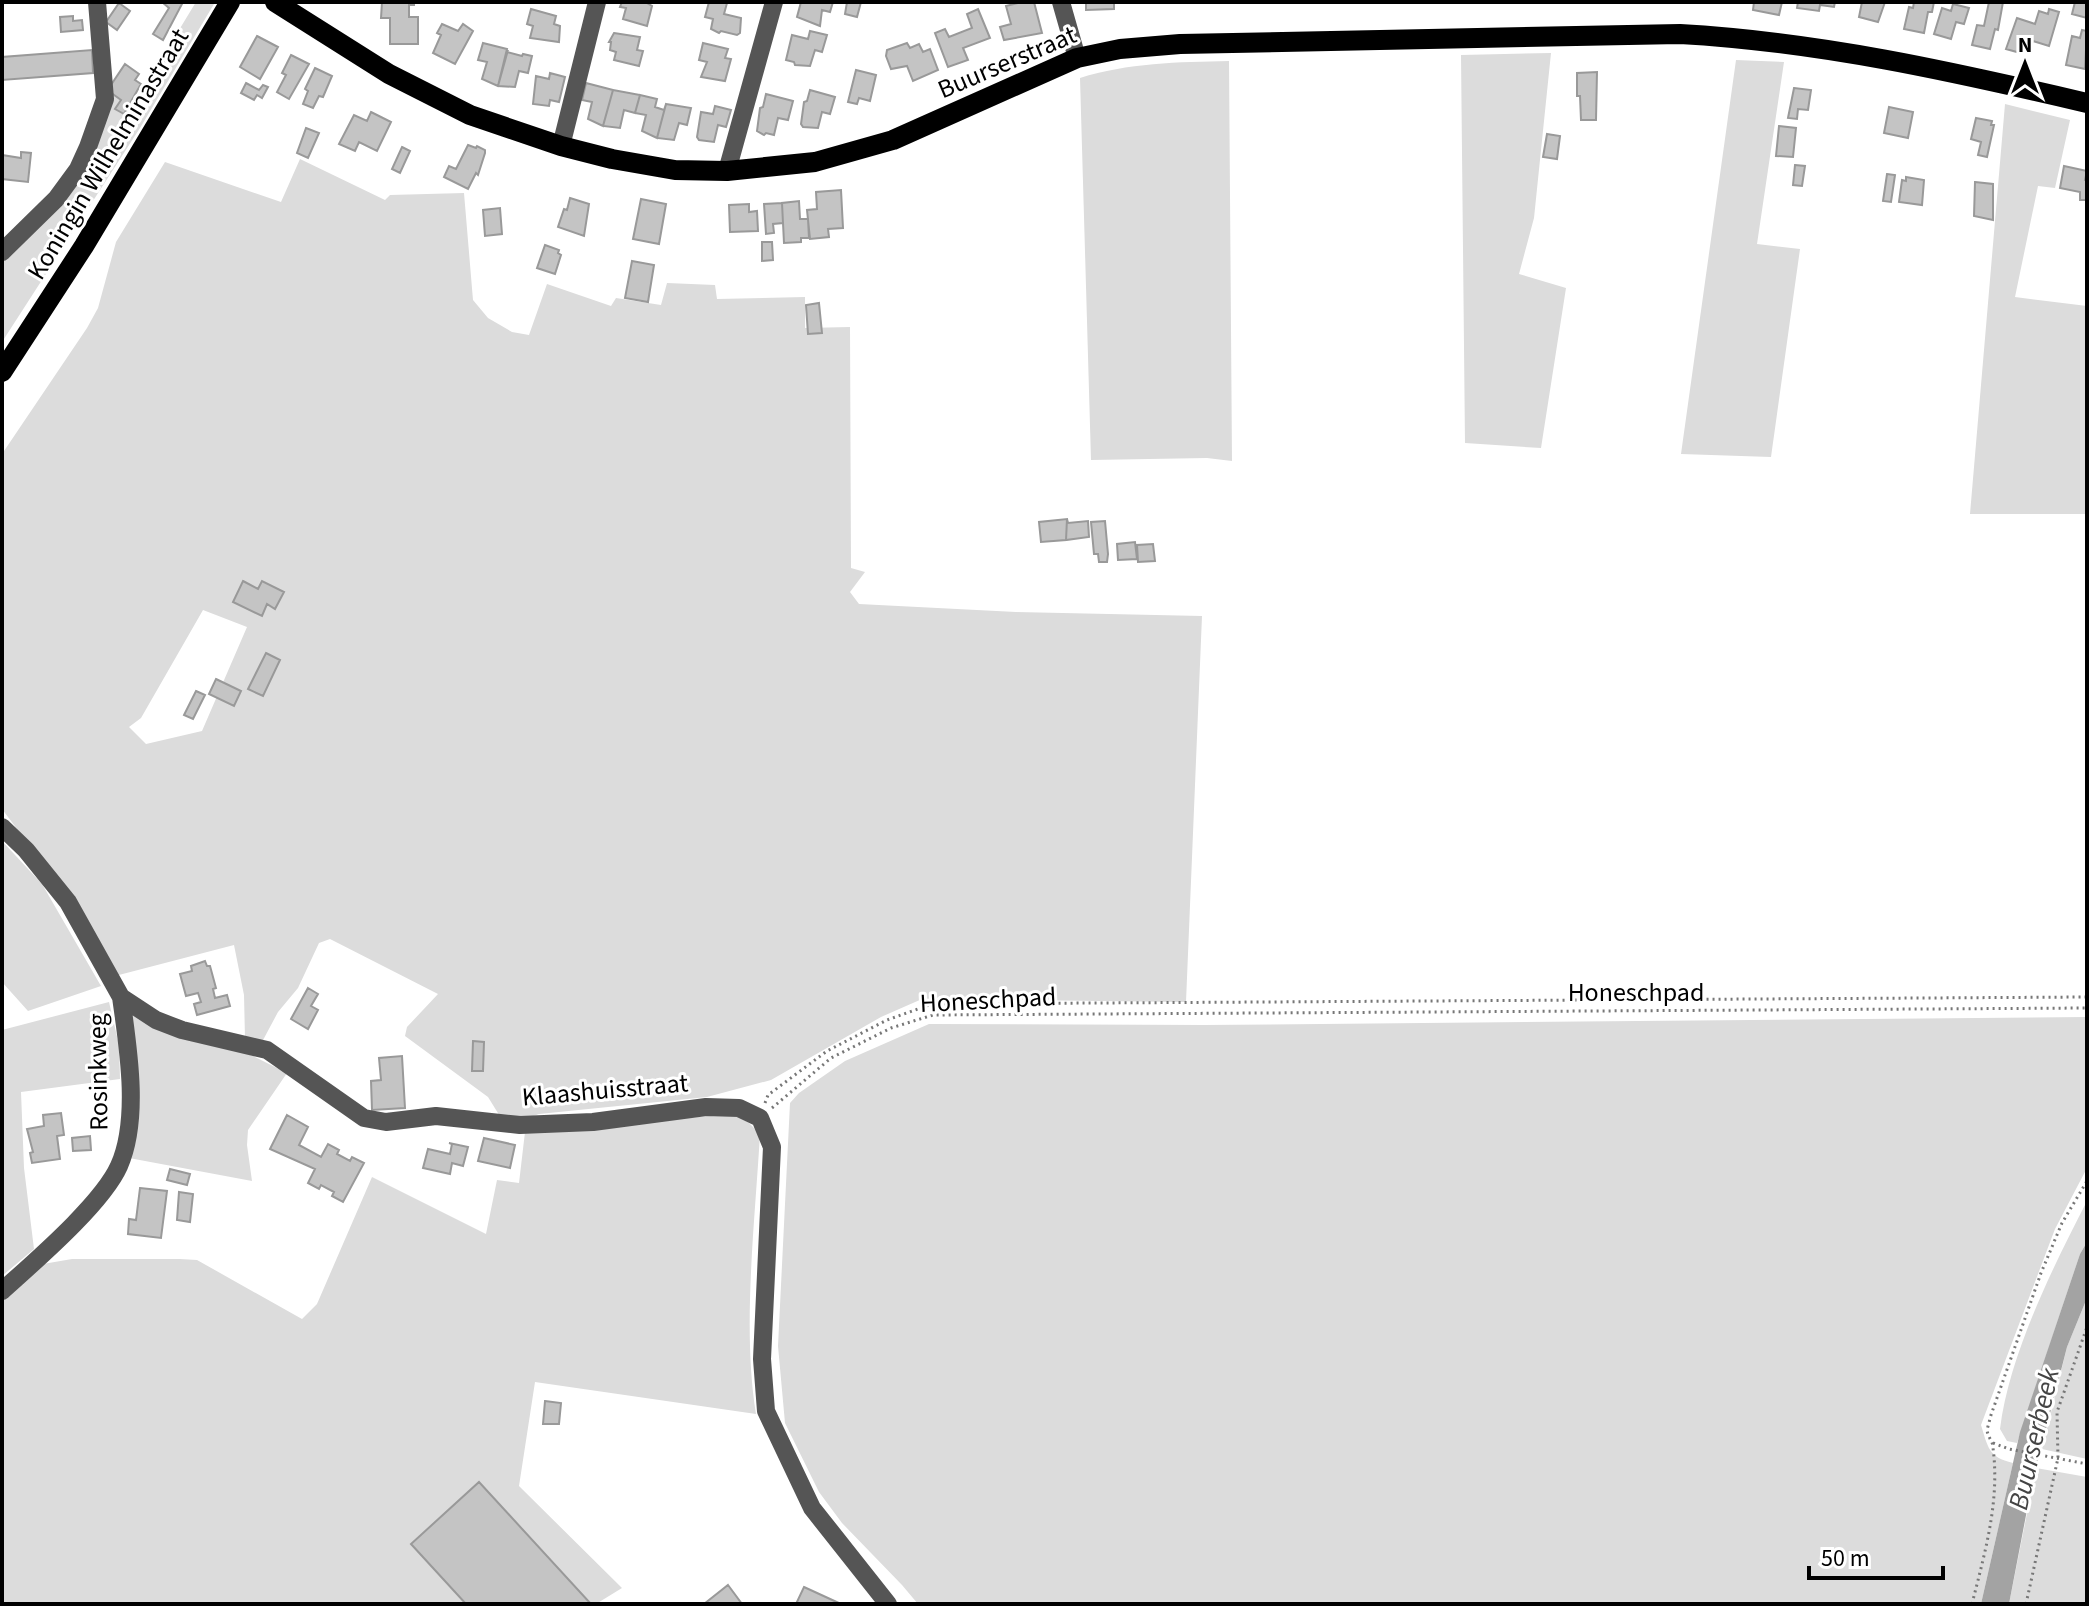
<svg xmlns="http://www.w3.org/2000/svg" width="2089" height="1606" viewBox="0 0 2089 1606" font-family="'Source Sans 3',sans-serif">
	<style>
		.green { fill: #dcdcdc; fill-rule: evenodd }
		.water { fill: #a3a3a3 }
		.building { fill: #c4c4c4; stroke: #999; stroke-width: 2 }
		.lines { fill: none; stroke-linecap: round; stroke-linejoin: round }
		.path { stroke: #777; stroke-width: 3; stroke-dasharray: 2 4; stroke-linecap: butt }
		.minor { stroke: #555; stroke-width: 18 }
		.major { stroke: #000; stroke-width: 20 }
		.labels { text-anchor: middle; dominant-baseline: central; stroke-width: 6; stroke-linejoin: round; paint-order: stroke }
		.street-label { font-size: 26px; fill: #000; stroke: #fff }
		.water-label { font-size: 28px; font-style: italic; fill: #444; stroke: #fff }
	</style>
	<rect width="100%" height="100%" fill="#fff"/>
	<path class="green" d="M 196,2 L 214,4 L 140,128 L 2,342 L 2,255 L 50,207 L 109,90 L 134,104 Z
		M 1551,53 L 1534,218 L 1519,274 L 1566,288 L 1541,448 L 1465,443 L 1461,55 Z
		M 1736,60 L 1784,62 L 1757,244 L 1800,249 L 1771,457 L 1681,454 Z
		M 1229,61 L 1232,461 L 1207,458 L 1091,460 L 1080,78 C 1127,63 1179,62 1229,61 Z
		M 2005,104 L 2070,120 L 2055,188 L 2038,186 L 2015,297 L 2087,306 L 2087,514 L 1970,514 Z
		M 300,159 L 385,200 L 390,195 L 464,193 L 473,300 L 488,318 L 512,332 L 529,335 L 547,284 L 611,306 L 616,298 L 661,305 L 667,283 L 715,285 L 717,299 L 805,297 L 805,328 L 850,327 L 851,568 L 865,572 L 850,592 L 859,604 L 1016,612 L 1202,616 L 1186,1002 L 922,999 L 881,1017 L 771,1080 L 707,1097 L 539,1114 L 524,1119 L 501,1118 L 488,1097 L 405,1036 L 407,1027 L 438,994 L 330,939 L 319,943 L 298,988 L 278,1012 L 262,1042 L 245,1038 L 244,995 L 234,945 L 115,976 L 57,882 L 2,809 L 2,454 L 87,328 L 98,308 L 116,242 L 165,162 L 281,202 ZM 203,610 L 247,627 L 202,731 L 146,744 L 129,727 L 141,718 Z
		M 2,841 L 42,884 L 101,986 L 28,1011 L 2,982 Z
		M 109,1002 L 119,1045 L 120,1079 L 21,1092 L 24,1168 L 34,1249 L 2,1276 L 2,1030 Z
		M 127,1013 L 253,1056 L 287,1073 L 248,1130 L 247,1145 L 252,1181 L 129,1158 Z
		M 2087,1017 L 2087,1168 L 2055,1229 L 1981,1425 C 1988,1447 1988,1457 2013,1463 L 1981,1604 L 918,1604 L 902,1585 L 842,1523 L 819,1492 L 785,1423 L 778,1346 L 790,1103 L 799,1093 L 845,1061 L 929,1024 L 1204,1025 Z
		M 734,1114 L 749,1123 L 760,1134 C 755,1222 742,1329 756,1414 L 535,1382 L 519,1486 L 622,1588 L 596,1604 L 2,1604 L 2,1299 L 43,1264 L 72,1259 L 180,1259 L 197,1260 L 302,1319 L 317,1304 L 372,1177 L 486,1234 L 497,1180 L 519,1183 L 525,1132 Z
		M 2087,1201 L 2087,1242 L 2080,1254 L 2017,1443 L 2007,1441 L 2000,1429 C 2009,1355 2053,1267 2087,1201 Z
		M 2087,1298 L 2087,1459 L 2042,1449 L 2067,1347 Z
		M 2036,1468 L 2087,1477 L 2087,1604 L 2009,1604 Z"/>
	<path class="water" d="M 2087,1242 L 2087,1298 L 2067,1347 L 2032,1484 L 2009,1604 L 1981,1604 L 2020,1432 L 2080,1254 Z"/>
	<path class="building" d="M 162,2 L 183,2 L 163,40 L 153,34 L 169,8 Z
		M 382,2 L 414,2 L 414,5 L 409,5 L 409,17 L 418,17 L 418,44 L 390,44 L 390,18 L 381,18 Z
		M 622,2 L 645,2 L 652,6 L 647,26 L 623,19 L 626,8 L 620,7 Z
		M 709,2 L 727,3 L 724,14 L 741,18 L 740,33 L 737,35 L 721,31 L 719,33 L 711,29 L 713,19 L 705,17 Z
		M 801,2 L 833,2 L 830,12 L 822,10 L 820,26 L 797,17 Z
		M 847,2 L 861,2 L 857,17 L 845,14 Z
		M 1022,2 L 1034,2 L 1042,33 L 1004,40 L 1000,27 L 1011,24 L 1006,6 Z
		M 1086,2 L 1114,2 L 1114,9 L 1086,10 Z
		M 1754,2 L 1782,2 L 1779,15 L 1753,10 Z
		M 1798,2 L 1835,2 L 1834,7 L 1820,5 L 1819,11 L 1797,8 Z
		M 1862,2 L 1885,2 L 1878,22 L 1859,17 Z
		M 1914,2 L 1934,2 L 1932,12 L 1928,12 L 1924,33 L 1904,29 L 1909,7 L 1913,8 Z
		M 2003,2 L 1998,30 L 1995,29 L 1990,49 L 1972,45 L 1977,25 L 1984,26 L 1989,2 Z
		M 2075,2 L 2087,2 L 2087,18 L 2072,14 Z
		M 119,3 L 130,11 L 117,30 L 106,22 Z
		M 1953,4 L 1969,8 L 1964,24 L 1956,22 L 1951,39 L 1934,34 L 1942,8 L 1951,11 Z
		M 531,9 L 556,16 L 554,24 L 560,26 L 559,42 L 530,38 L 533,26 L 527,24 Z
		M 978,9 L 990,38 L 963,48 L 968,60 L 948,67 L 935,33 L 945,29 L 949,37 L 972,28 L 967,14 Z
		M 2049,9 L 2059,12 L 2049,46 L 2033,41 L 2031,46 L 2027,44 L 2024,54 L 2006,49 L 2017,18 L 2035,24 L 2039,11 L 2048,14 Z
		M 73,16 L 73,21 L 82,20 L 83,30 L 61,32 L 60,17 Z
		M 442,24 L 458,31 L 463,24 L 473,31 L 455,64 L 433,53 L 441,35 L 437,33 Z
		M 2082,30 L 2087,31 L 2085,69 L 2066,65 L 2072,36 L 2080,38 Z
		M 810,31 L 827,35 L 822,52 L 815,50 L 810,66 L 795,65 L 794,62 L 786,60 L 792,35 L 808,39 Z
		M 614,33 L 640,37 L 637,50 L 643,51 L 639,66 L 614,60 L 616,52 L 610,50 L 611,42 L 609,42 Z
		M 257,36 L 278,47 L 260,79 L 240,67 Z
		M 483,43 L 507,49 L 498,86 L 482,79 L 487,62 L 478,60 Z
		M 703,43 L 728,49 L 725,58 L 731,59 L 725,81 L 701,77 L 707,62 L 699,60 Z
		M 907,43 L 910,48 L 919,44 L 923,52 L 930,49 L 938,70 L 913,81 L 907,66 L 891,69 L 886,56 L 887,50 Z
		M 92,50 L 93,73 L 2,80 L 2,57 Z
		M 508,50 L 507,52 L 522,56 L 523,54 L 532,56 L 528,73 L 519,71 L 515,87 L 498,86 Z
		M 291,55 L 309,64 L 289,99 L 277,92 L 286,75 L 282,73 Z
		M 125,64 L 139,74 L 135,80 L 141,84 L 124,114 L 115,109 L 121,100 L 110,92 L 109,88 Z
		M 315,68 L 332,76 L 323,97 L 319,96 L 313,108 L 303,104 L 308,91 L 305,89 Z
		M 856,70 L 876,75 L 870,101 L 859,98 L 857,104 L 848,102 Z
		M 1597,72 L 1596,120 L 1581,120 L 1580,96 L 1577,96 L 1577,73 Z
		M 550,73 L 565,77 L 559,102 L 550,100 L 549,106 L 533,104 L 536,76 L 549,79 Z
		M 246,83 L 259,90 L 263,85 L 268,87 L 262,98 L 257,95 L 254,100 L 241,93 Z
		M 586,83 L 613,90 L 603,126 L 588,119 L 592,102 L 582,100 Z
		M 1794,88 L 1811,90 L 1808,110 L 1798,109 L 1797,119 L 1788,118 Z
		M 613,90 L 640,95 L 635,113 L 624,110 L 620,128 L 603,126 Z
		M 810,90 L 835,97 L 830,114 L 822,112 L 818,128 L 803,127 L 801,124 L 804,102 L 807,101 Z
		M 766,94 L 793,101 L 788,120 L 778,118 L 774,135 L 766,133 L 764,135 L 757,131 L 760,108 L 763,107 Z
		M 640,95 L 657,99 L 655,107 L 664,110 L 666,104 L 657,138 L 642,131 L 646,115 L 635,113 Z
		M 666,104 L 691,108 L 687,125 L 679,123 L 674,140 L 657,138 Z
		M 715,106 L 731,110 L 726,127 L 718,125 L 714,142 L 699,140 L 697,137 L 701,112 L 713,114 Z
		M 1889,107 L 1913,112 L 1908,138 L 1884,133 Z
		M 371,112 L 391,122 L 377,151 L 359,142 L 355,151 L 339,144 L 354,115 L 367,121 Z
		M 1976,118 L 1992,121 L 1991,125 L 1994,125 L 1987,157 L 1978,155 L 1981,142 L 1971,139 Z
		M 1779,126 L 1796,128 L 1793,157 L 1776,156 Z
		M 306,128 L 319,133 L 308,158 L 297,153 Z
		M 1547,134 L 1560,136 L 1557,159 L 1543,157 Z
		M 468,145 L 476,148 L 477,146 L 485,150 L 485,153 L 478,175 L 476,173 L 468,189 L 444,177 L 449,166 L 456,169 Z
		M 402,147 L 410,151 L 400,173 L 392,169 Z
		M 21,152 L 31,153 L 28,182 L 2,179 L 2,155 L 21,158 Z
		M 1795,165 L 1805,166 L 1802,186 L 1793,185 Z
		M 2064,166 L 2087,171 L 2085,180 L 2087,181 L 2087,200 L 2080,200 L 2080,192 L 2060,188 Z
		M 1887,174 L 1895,175 L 1891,202 L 1883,201 Z
		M 1906,177 L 1924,180 L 1922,205 L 1899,202 L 1902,180 L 1906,181 Z
		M 1975,182 L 1993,184 L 1993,220 L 1974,216 Z
		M 841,190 L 843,228 L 828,229 L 829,237 L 810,239 L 807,210 L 817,209 L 816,192 Z
		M 570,198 L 589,204 L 584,236 L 558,227 L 564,209 L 567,210 Z
		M 641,199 L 666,204 L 659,244 L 633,239 Z
		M 799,201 L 800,219 L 808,219 L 809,238 L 801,238 L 801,242 L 784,243 L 782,203 Z
		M 782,203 L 783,223 L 773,224 L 774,233 L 766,234 L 764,204 Z
		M 749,204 L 749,212 L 757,211 L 758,231 L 730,232 L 729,205 Z
		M 500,208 L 502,234 L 485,236 L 483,210 Z
		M 762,242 L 772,242 L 773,260 L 762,261 Z
		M 545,245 L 559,250 L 558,253 L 561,255 L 555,274 L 537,268 Z
		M 632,261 L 654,265 L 648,302 L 625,298 Z
		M 819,303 L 822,333 L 808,334 L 806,305 Z
		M 1067,519 L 1066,540 L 1041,542 L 1039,522 Z
		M 1067,519 L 1068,523 L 1088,521 L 1089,537 L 1066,540 Z
		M 1105,521 L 1108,554 L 1107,562 L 1099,562 L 1098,554 L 1094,554 L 1091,522 Z
		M 1135,542 L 1137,559 L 1118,560 L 1117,544 Z
		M 1153,544 L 1155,561 L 1138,562 L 1137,545 Z
		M 243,581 L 258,589 L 262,581 L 284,592 L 275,609 L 267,604 L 262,616 L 233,602 Z
		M 266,653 L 280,660 L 263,696 L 248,689 Z
		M 216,679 L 241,691 L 234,706 L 209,694 Z
		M 196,691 L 205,695 L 193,719 L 184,715 Z
		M 205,961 L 207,966 L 210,966 L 216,988 L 213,989 L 215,998 L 227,995 L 230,1006 L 197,1015 L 194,1004 L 201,1002 L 198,993 L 186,996 L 180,974 L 192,971 L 191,966 Z
		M 308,988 L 318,994 L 311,1006 L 318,1010 L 308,1029 L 291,1019 Z
		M 473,1041 L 484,1042 L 483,1071 L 472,1071 Z
		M 402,1056 L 405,1108 L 372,1110 L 371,1081 L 381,1080 L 379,1058 Z
		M 61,1113 L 64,1135 L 57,1136 L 60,1159 L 32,1163 L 30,1153 L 33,1152 L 27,1129 L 44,1126 L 43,1115 Z
		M 287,1115 L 308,1127 L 299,1145 L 321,1157 L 328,1144 L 339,1150 L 337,1154 L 350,1161 L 352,1157 L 364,1163 L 343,1202 L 332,1196 L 334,1192 L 321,1185 L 319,1189 L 308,1183 L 315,1169 L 270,1149 Z
		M 90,1136 L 91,1150 L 73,1151 L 72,1138 Z
		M 484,1138 L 515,1145 L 510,1168 L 478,1161 Z
		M 449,1143 L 468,1147 L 463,1166 L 452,1163 L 450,1174 L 423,1168 L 428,1149 L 450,1154 L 452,1144 Z
		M 170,1169 L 190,1174 L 187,1185 L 167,1180 Z
		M 140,1188 L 167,1191 L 161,1238 L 128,1234 L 129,1219 L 136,1220 Z
		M 179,1192 L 193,1194 L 190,1222 L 177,1220 Z
		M 545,1401 L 561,1403 L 559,1424 L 543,1424 Z
		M 479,1482 L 591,1604 L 466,1604 L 411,1544 Z
		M 728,1585 L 742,1604 L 704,1604 Z
		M 804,1587 L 841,1604 L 796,1604 Z"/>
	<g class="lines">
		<path class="path" d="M 765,1103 L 768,1095 L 827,1051 L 887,1020 L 932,1004 L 2087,997
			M 772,1108 L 831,1058 L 891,1028 L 933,1015 L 2087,1008
			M 1993,1443 L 2009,1449 L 2087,1464
			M 1972,1604 C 1985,1552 2000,1501 1993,1448 C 1993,1441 1988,1438 1987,1430 L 1991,1415 L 2041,1273 L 2062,1223 L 2087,1181
			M 2026,1604 L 2058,1458 L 2057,1412 L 2087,1327"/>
		<path class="minor" d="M 1061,2 L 1077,58
			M 561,146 L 597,2
			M 727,171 L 774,2
			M 2,252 L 56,199 L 78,169 L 88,147 L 105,99 L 97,2
			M 2,827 L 26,850 L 68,902 L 121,997 L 156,1020 L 182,1030 L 267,1050 L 364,1118 L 386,1122 L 436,1116 L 520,1125 L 593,1122 L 706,1107 L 739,1108 L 760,1118 L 772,1147 L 762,1359 L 766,1411 L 812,1508 L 888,1604
			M 2,1291 C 34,1262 102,1204 119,1166 C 140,1119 128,1047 121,997"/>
		<path class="major" d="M 275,2 L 389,74 L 470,115 L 561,146 L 612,159 L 675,170 L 727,171 L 815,162 L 893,140 L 1077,58 L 1120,49 L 1180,44 L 1680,34 C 1820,42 1950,71 2087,103
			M 2,372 L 84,246 L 230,2"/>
	</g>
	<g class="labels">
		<g class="street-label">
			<text transform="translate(1007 62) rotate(-23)">Buurserstraat</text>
			<text transform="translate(108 154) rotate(-59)">Koningin Wilhelminastraat</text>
			<text x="1636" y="992">Honeschpad</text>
			<text transform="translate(988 1000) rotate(-3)">Honeschpad</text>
			<text transform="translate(98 1072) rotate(-91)">Rosinkweg</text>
			<text transform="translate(605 1090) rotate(-5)">Klaashuisstraat</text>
		</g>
		<g class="water-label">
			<text transform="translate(2034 1439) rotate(-77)">Buurserbeek</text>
		</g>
	</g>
	<rect width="2089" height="1606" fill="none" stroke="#000000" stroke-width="8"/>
	<g transform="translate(2025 64)" stroke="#ffffff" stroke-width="6" paint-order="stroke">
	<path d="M0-6L14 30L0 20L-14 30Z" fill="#000000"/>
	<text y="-12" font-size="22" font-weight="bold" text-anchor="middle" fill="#000000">N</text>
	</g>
	<path d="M1809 1566v12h134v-12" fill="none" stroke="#000000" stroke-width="4"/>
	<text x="1821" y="1566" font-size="24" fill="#000000" stroke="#ffffff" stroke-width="6" paint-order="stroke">50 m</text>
</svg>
